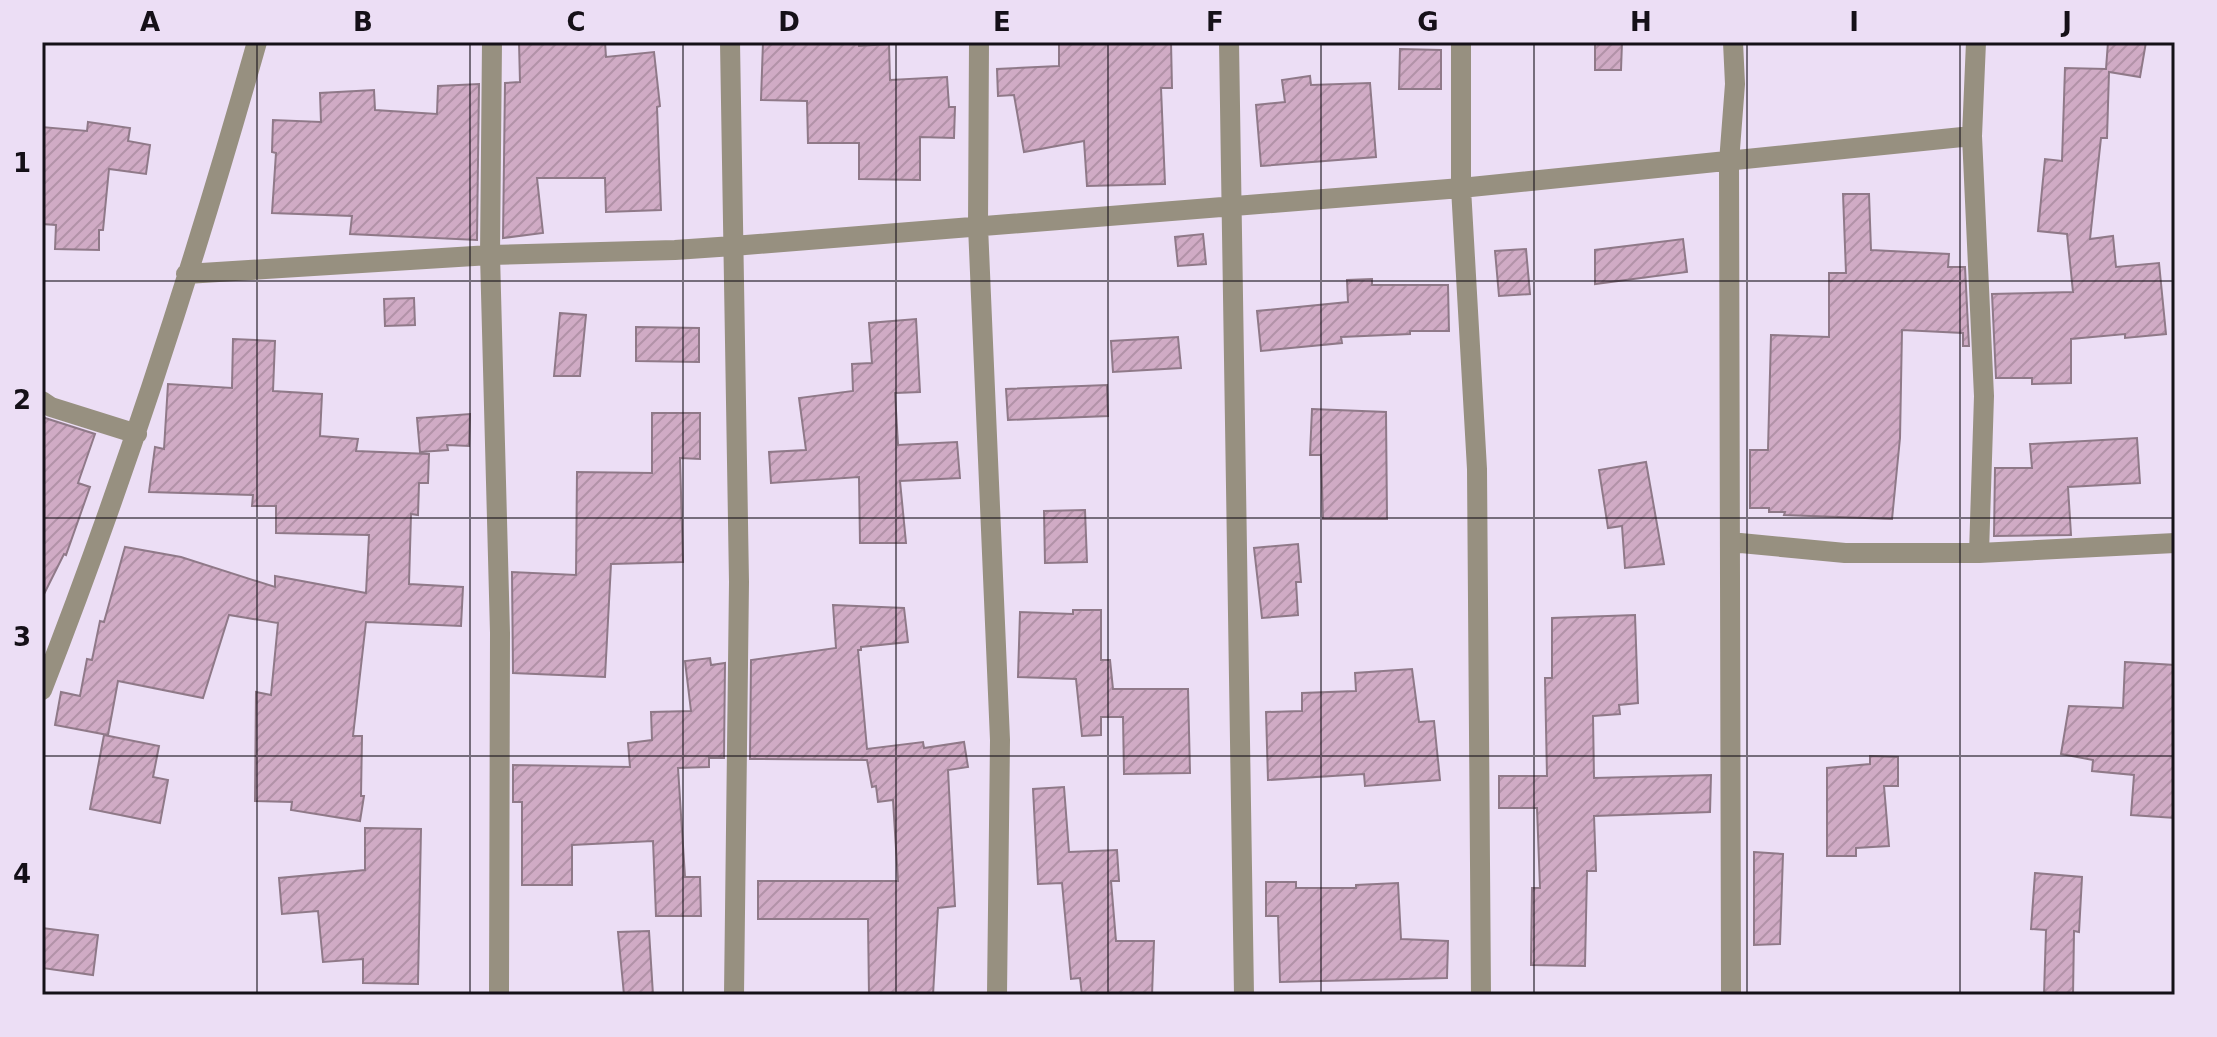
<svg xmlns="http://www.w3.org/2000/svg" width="2217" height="1037" viewBox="0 0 2217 1037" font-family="'DejaVu Sans',sans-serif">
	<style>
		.building { fill: url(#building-hatch); stroke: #8f7988; stroke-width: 2 }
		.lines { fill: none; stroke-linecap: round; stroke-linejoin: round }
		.minor { stroke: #979080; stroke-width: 20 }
		.grid { fill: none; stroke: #151018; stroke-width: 2; stroke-opacity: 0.55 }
		.neatline { fill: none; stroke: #151018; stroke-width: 3 }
		.grid-label { font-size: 26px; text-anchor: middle; font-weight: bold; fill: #151018 }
	</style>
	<defs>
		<pattern id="building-hatch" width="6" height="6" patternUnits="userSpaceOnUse" patternTransform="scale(2)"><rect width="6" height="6" fill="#d0abc5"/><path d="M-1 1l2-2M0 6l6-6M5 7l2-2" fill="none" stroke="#b292a8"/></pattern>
	</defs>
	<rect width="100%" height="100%" fill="#ecdef5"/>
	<path class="building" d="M 519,42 L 605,42 L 606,57 L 654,52 L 660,106 L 657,107 L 661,210 L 606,212 L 605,178 L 537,178 L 543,233 L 503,238 L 505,83 L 520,82 Z
		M 763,42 L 859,42 L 859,46 L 889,44 L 890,80 L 947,77 L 949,107 L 955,107 L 954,138 L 920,137 L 920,180 L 859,179 L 859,143 L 808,143 L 807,101 L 761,100 Z
		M 1059,42 L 1171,42 L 1172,88 L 1161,88 L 1165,184 L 1087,186 L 1084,141 L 1024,152 L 1014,95 L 998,96 L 997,69 L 1059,66 Z
		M 1595,42 L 1622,42 L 1621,70 L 1595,70 Z
		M 2108,42 L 2146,42 L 2140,77 L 2109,72 L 2107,138 L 2101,138 L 2090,239 L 2113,236 L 2116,267 L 2159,263 L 2166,334 L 2125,338 L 2125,334 L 2071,339 L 2071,383 L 2032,384 L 2032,378 L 1996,378 L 1992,294 L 2073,292 L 2067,234 L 2038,231 L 2045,159 L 2062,161 L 2065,68 L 2106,69 Z
		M 1400,49 L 1441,50 L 1441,89 L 1399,89 Z
		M 1310,76 L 1311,85 L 1370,83 L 1376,157 L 1261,166 L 1256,105 L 1285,102 L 1282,80 Z
		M 479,84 L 477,240 L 350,234 L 352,216 L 272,213 L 276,153 L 272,152 L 273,120 L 321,122 L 320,93 L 374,90 L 375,110 L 437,114 L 438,86 Z
		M 88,122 L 130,128 L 128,141 L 150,145 L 146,174 L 109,169 L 103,230 L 99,230 L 99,250 L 55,249 L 56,225 L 42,224 L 42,127 L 87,131 Z
		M 1843,194 L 1869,194 L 1871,250 L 1949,254 L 1948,267 L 1965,267 L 1969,346 L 1963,346 L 1963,333 L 1902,330 L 1900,438 L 1892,519 L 1784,515 L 1785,512 L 1769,512 L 1769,508 L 1750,508 L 1750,450 L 1768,450 L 1771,335 L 1829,337 L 1829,273 L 1846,273 Z
		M 1203,234 L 1206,264 L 1178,266 L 1175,237 Z
		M 1683,239 L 1687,272 L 1595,284 L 1595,250 Z
		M 1526,249 L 1530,294 L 1499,296 L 1495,251 Z
		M 1372,279 L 1372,285 L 1448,285 L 1449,331 L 1410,331 L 1410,334 L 1341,337 L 1342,343 L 1261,351 L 1257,311 L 1348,302 L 1347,280 Z
		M 414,298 L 415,325 L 385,326 L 384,299 Z
		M 560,313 L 586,315 L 580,376 L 554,376 Z
		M 916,319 L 920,392 L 895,393 L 898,445 L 957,442 L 960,478 L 900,481 L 906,543 L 860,543 L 859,477 L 771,483 L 769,452 L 806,450 L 799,398 L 853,391 L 852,364 L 872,363 L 869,323 Z
		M 636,327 L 699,328 L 699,362 L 636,361 Z
		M 1178,337 L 1181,368 L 1113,372 L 1111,341 Z
		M 233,339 L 275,341 L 273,391 L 322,394 L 320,436 L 358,439 L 356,451 L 429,454 L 428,483 L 419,483 L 418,515 L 411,514 L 409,584 L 463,587 L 461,626 L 366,622 L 353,736 L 362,736 L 361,796 L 364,796 L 360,821 L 291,810 L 292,802 L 255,801 L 256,692 L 271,695 L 278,623 L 229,615 L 203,698 L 118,681 L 108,735 L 55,725 L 61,692 L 80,696 L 87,659 L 92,660 L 100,621 L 104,622 L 125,547 L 181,557 L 275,587 L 275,576 L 366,593 L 369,535 L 276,533 L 276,506 L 252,506 L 253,495 L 149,492 L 155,447 L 164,449 L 168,384 L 232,388 Z
		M 1107,385 L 1108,416 L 1008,420 L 1006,389 Z
		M 1312,409 L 1386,412 L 1387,519 L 1323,519 L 1321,455 L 1310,455 Z
		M 652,413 L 700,413 L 700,459 L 680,458 L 683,562 L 611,564 L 605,677 L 513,673 L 512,572 L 576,575 L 577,472 L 652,473 Z
		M 470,414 L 469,446 L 447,445 L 448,450 L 420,452 L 417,418 Z
		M 42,417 L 95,434 L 78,483 L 90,487 L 66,555 L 64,554 L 42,598 Z
		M 2137,438 L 2140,483 L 2068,487 L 2071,535 L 1994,536 L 1995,468 L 2032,468 L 2030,444 Z
		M 1646,462 L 1664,564 L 1625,568 L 1622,526 L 1608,528 L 1599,470 Z
		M 1085,510 L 1087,562 L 1045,563 L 1044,511 Z
		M 1298,544 L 1301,582 L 1296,582 L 1298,615 L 1262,618 L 1254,548 Z
		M 833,605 L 904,608 L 908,642 L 861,647 L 861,650 L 858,650 L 867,749 L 923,742 L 924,748 L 964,742 L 968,767 L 948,770 L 955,906 L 938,908 L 933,995 L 869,995 L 868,919 L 758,919 L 758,881 L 898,881 L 893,800 L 878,802 L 876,786 L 872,787 L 867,760 L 750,759 L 751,660 L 836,648 Z
		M 1073,610 L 1101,610 L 1101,660 L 1110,660 L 1113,689 L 1188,689 L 1190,773 L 1124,774 L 1123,717 L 1101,717 L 1101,735 L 1082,736 L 1076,679 L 1018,677 L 1020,612 L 1073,614 Z
		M 1635,615 L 1638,703 L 1619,705 L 1620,714 L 1593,716 L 1594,778 L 1711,775 L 1710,812 L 1594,816 L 1596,871 L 1587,871 L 1585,966 L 1531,965 L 1532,888 L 1540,888 L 1537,808 L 1499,808 L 1499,776 L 1547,776 L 1545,678 L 1552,678 L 1552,618 Z
		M 710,658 L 711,665 L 725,663 L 724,758 L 709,758 L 709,767 L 678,768 L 685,877 L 700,877 L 701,916 L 656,916 L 653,841 L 572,845 L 572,885 L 522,885 L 522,802 L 513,802 L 513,765 L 630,767 L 628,743 L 652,740 L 651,712 L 691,711 L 685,661 Z
		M 2125,662 L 2175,665 L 2175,818 L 2131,815 L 2134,775 L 2092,771 L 2093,760 L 2061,754 L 2069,706 L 2123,708 Z
		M 1412,669 L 1419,722 L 1434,721 L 1440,780 L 1365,786 L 1364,774 L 1268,780 L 1266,712 L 1302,711 L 1302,693 L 1356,691 L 1355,673 Z
		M 104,735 L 159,746 L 153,777 L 168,780 L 160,823 L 90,809 Z
		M 1870,756 L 1898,757 L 1898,786 L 1884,786 L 1889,846 L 1856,848 L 1856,856 L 1827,856 L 1827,768 L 1870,764 Z
		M 1064,787 L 1069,852 L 1117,850 L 1119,881 L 1111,881 L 1116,941 L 1154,941 L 1152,995 L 1082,995 L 1080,978 L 1071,979 L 1062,883 L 1038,884 L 1033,789 Z
		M 365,828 L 421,829 L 418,984 L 363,983 L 363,959 L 323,962 L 318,911 L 282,914 L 279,878 L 365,870 Z
		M 1754,852 L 1783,854 L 1780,944 L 1754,945 Z
		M 2035,873 L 2082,877 L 2079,932 L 2074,931 L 2073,995 L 2044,995 L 2046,930 L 2031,929 Z
		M 1266,882 L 1296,882 L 1296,888 L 1356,888 L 1356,885 L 1398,883 L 1401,939 L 1448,941 L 1447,978 L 1280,982 L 1278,916 L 1266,916 Z
		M 42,928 L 98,935 L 93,975 L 42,968 Z
		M 649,931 L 653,995 L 624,995 L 618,932 Z"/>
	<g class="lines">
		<path class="minor" d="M 492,42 L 490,255 L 500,633 L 499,995
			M 730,42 L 739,582 L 734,995
			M 979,42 L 978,226 L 1000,740 L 997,995
			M 1229,42 L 1244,995
			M 1461,42 L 1461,188 L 1477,469 L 1481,995
			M 1976,42 L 1972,136 L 1984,396 L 1979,553
			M 186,274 L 490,255 L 675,250 L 733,246 L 1461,188 L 1972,136
			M 42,401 L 51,407 L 137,434
			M 1730,542 L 1845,553 L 1979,553 L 2175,543
			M 42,690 C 125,478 195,261 257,42
			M 1731,995 L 1729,162 L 1735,84 L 1733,42"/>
	</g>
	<path class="grid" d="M 257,42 L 257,995M 470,42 L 470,995M 683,42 L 683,995M 896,42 L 896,995M 1108,42 L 1108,995M 1321,42 L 1321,995M 1534,42 L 1534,995M 1747,42 L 1747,995M 1960,42 L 1960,995M 42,281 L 2175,281M 42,518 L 2175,518M 42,756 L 2175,756"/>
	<rect width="2217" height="1037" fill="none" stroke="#ecdef5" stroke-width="88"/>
	<rect x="44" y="44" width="2129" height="949" class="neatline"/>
	<g class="grid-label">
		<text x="150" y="31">A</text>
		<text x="363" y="31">B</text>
		<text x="576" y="31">C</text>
		<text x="789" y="31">D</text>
		<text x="1002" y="31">E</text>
		<text x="1215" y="31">F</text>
		<text x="1428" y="31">G</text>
		<text x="1641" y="31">H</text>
		<text x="1854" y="31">I</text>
		<text x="2067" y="31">J</text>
		<text x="22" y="172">1</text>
		<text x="22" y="409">2</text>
		<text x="22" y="646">3</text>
		<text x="22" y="883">4</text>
	</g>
</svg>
